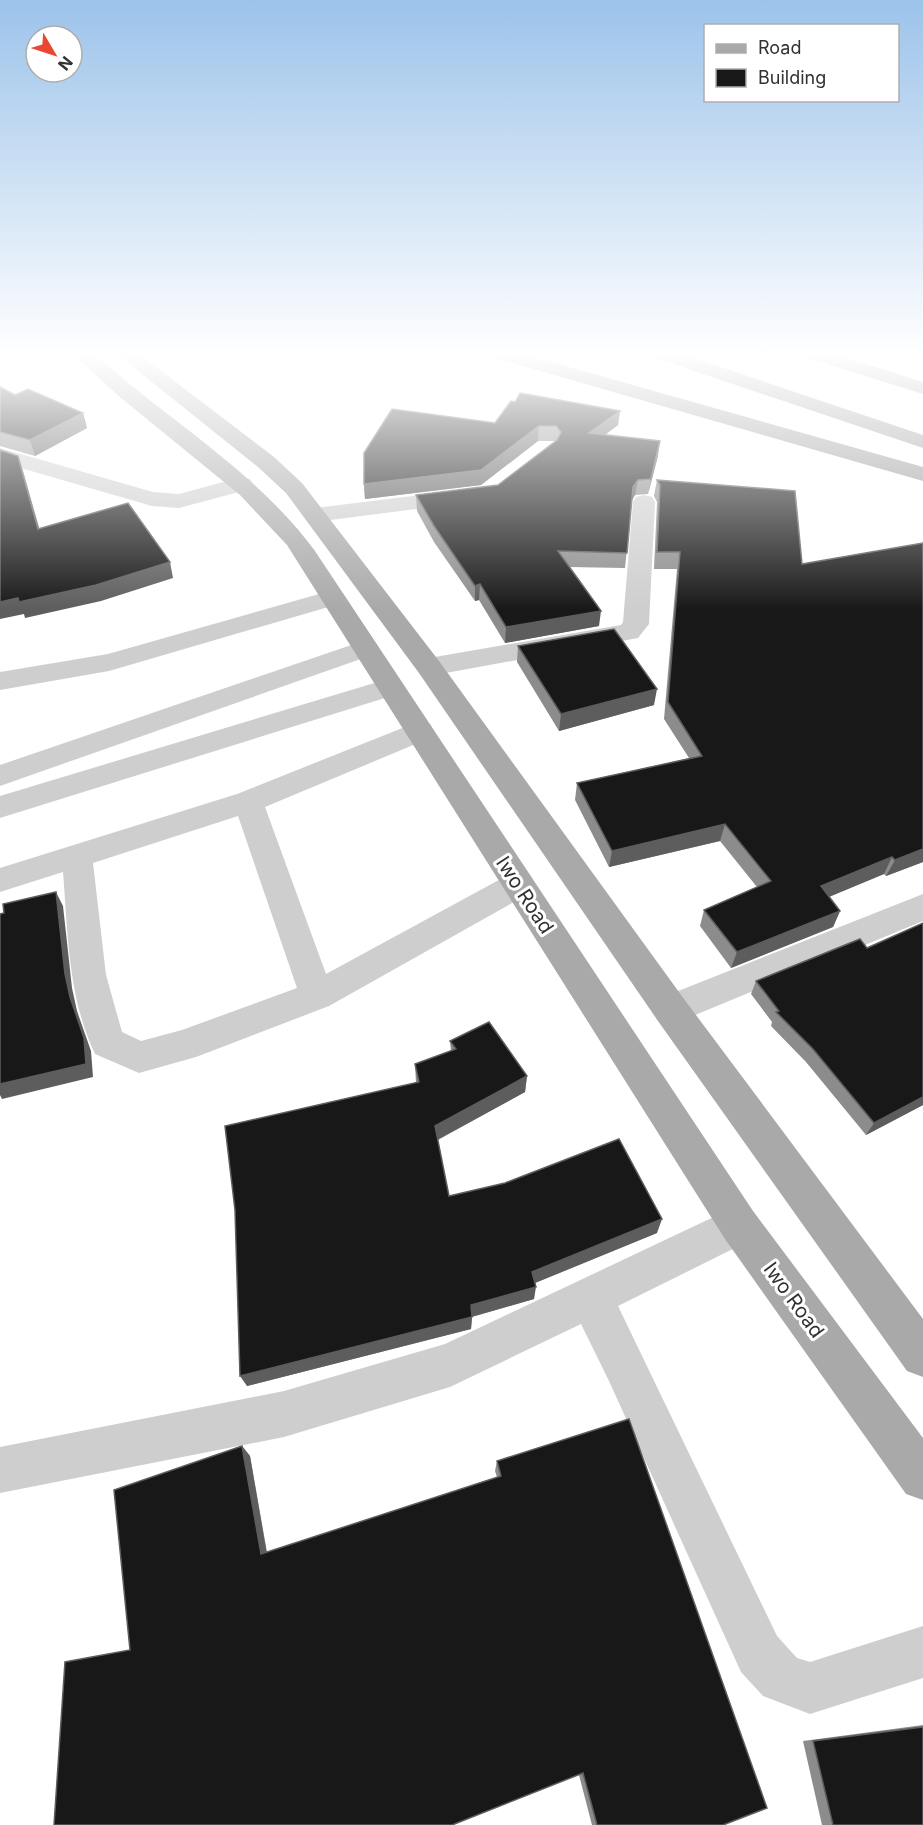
<svg xmlns="http://www.w3.org/2000/svg" width="923" height="1825" viewBox="0 0 923 1825" font-family="Inter,sans-serif">
	<style>
		.lines { fill: none; stroke-linecap: round; stroke-linejoin: round }
		.minor { fill: #cecece; fill-rule: evenodd }
		.major { fill: #a9a9a9; fill-rule: evenodd }
		.highway { fill: #989898; fill-rule: evenodd }
		.wall { fill: #8c8c8c }
		.shaded-wall { fill: #5d5d5d }
		.building { fill: #181818; stroke: #5d5d5d; stroke-width: 1.5 }
		.labels { text-anchor: middle; dominant-baseline: central; stroke-width: 6; stroke-linejoin: round; paint-order: stroke }
		.street-label { font-size: 20px; fill: #313131; stroke: #fff }
	</style>
	<rect width="100%" height="100%" fill="#fff"/>
	<g class="lines">
		<path class="minor" d="M 0,448 L 153,492 L 179,494 L 242,477 L 250,479 L 253,484 L 250,489 L 179,508 L 152,506 L 0,462 Z
			M 462,490 L 470,492 L 473,497 L 470,502 L 315,522 L 307,520 L 303,515 L 307,510 L 315,508 Z
			M 644,495 L 652,497 L 655,502 L 649,624 L 638,638 L 429,676 L 419,673 L 416,667 L 419,661 L 429,658 L 621,625 L 623,622 L 633,502 L 636,497 Z
			M 333,590 L 342,593 L 346,598 L 342,603 L 109,671 L 0,690 L 0,672 L 108,654 Z
			M 366,640 L 375,642 L 379,648 L 375,654 L 0,786 L 0,765 Z
			M 391,678 L 401,681 L 405,687 L 401,693 L 0,818 L 0,796 Z
			M 420,721 L 430,724 L 434,731 L 430,738 L 265,807 L 326,974 L 508,875 L 519,872 L 530,875 L 535,884 L 530,893 L 329,1006 L 196,1057 L 139,1073 L 95,1054 C 68,997 68,934 63,872 L 0,892 L 0,868 L 237,794 ZM 238,816 L 297,988 L 182,1030 L 141,1041 L 122,1032 L 106,975 L 93,863 Z
			M 923,894 L 923,921 L 671,1025 L 658,1021 L 653,1010 L 658,999 Z
			M 739,1205 L 753,1211 L 759,1225 L 753,1239 L 618,1306 L 777,1636 L 797,1658 L 810,1662 L 923,1626 L 923,1678 L 810,1714 L 763,1696 L 741,1672 L 609,1381 L 581,1324 L 450,1387 L 284,1437 L 0,1493 L 0,1447 L 284,1391 L 445,1344 Z"/>
		<path class="major" d="M 73,354 L 94,354 C 168,420 256,471 315,551 L 753,1211 L 923,1438 L 923,1500 L 906,1494 L 725,1239 L 287,545 L 240,495 L 121,398 Z
			M 117,354 L 139,354 L 274,457 L 302,483 L 439,661 L 684,999 L 923,1319 L 923,1377 L 907,1371 L 658,1021 L 419,673 L 286,493 L 258,467 Z"/>
		<path class="highway" d="M 492,354 L 523,354 L 923,467 L 923,481 L 495,358 Z
			M 653,354 L 682,354 L 923,435 L 923,448 L 656,358 Z
			M 805,354 L 835,354 L 923,382 L 923,394 L 808,358 Z"/>
	</g>
	<path class="wall" d="M 0,387 L 15,395 L 83,413 L 87,428 L 35,456 L 0,446 Z
		M 620,411 L 618,425 L 605,435 L 658,456 L 648,494 L 635,495 L 632,500 L 625,568 L 570,567 L 599,626 L 505,643 L 479,600 L 475,601 L 434,542 L 417,511 L 416,495 L 498,485 L 555,441 L 538,441 L 481,485 L 365,499 L 364,484 L 495,423 Z
		M 657,480 L 802,564 L 923,862 L 886,876 L 884,874 L 829,897 L 840,911 L 833,927 L 731,968 L 700,926 L 704,910 L 757,887 L 720,841 L 609,867 L 575,800 L 577,783 L 689,758 L 664,719 L 677,569 L 654,569 L 657,502 L 654,496 Z
		M 518,646 L 654,705 L 559,731 L 517,662 Z
		M 756,981 L 923,1105 L 866,1135 L 806,1062 L 771,1026 L 772,1022 L 751,994 Z
		M 450,1041 L 527,1076 L 525,1092 L 438,1140 L 449,1196 L 657,1233 L 535,1283 L 534,1299 L 472,1317 L 471,1329 L 247,1386 L 235,1210 L 416,1083 L 415,1064 L 451,1051 Z
		M 242,1446 L 250,1456 L 267,1552 L 497,1477 L 495,1471 L 497,1461 L 723,1825 L 592,1825 L 579,1775 L 130,1650 Z
		M 923,1725 L 923,1825 L 822,1825 L 803,1741 Z"/>
	<path class="shaded-wall" d="M 620,411 L 618,425 L 587,448 L 589,433 Z
		M 83,413 L 87,428 L 35,456 L 30,440 Z
		M 539,426 L 538,441 L 481,485 L 365,499 L 364,484 Z
		M 660,441 L 658,456 L 648,494 L 651,479 Z
		M 18,456 L 23,471 L 44,545 L 38,529 Z
		M 638,480 L 635,495 L 631,502 L 633,487 Z
		M 170,562 L 173,578 L 101,601 L 25,618 L 24,614 L 0,619 L 0,602 Z
		M 480,584 L 479,600 L 475,601 L 475,586 Z
		M 601,611 L 599,626 L 505,643 L 506,627 Z
		M 657,689 L 654,705 L 559,731 L 561,714 Z
		M 725,824 L 720,841 L 609,867 L 612,851 Z
		M 923,849 L 923,862 L 886,876 L 895,860 Z
		M 892,857 L 884,874 L 814,903 L 821,886 Z
		M 56,892 L 63,906 L 72,988 L 77,1011 L 91,1051 L 93,1077 L 2,1099 L 0,1095 L 0,1084 L 70,997 L 65,974 Z
		M 840,911 L 833,927 L 731,968 L 737,952 Z
		M 527,1076 L 525,1092 L 435,1141 L 435,1126 Z
		M 923,1097 L 923,1105 L 866,1135 L 874,1123 Z
		M 662,1219 L 657,1233 L 530,1285 L 532,1272 Z
		M 536,1287 L 534,1299 L 471,1317 L 471,1305 Z
		M 472,1317 L 471,1329 L 247,1386 L 240,1376 Z
		M 242,1446 L 250,1456 L 268,1561 L 261,1554 Z"/>
	<path class="building" d="M 0,387 L 15,395 L 28,389 L 83,413 L 30,440 L 0,432 Z
		M 520,393 L 620,411 L 589,433 L 660,441 L 651,479 L 638,480 L 633,487 L 627,553 L 558,551 L 601,611 L 506,627 L 480,584 L 475,586 L 434,526 L 416,495 L 498,485 L 557,440 L 561,432 L 556,426 L 539,426 L 481,470 L 364,484 L 364,453 L 392,409 L 495,423 L 511,401 L 515,402 Z
		M 0,450 L 18,456 L 38,529 L 128,503 L 170,562 L 96,585 L 19,602 L 18,598 L 0,602 Z
		M 657,480 L 795,491 L 802,564 L 923,543 L 923,849 L 895,860 L 892,857 L 821,886 L 840,911 L 737,952 L 704,910 L 771,881 L 725,824 L 612,851 L 577,783 L 702,756 L 668,702 L 680,552 L 657,552 L 660,485 Z
		M 614,629 L 657,689 L 561,714 L 518,646 Z
		M 56,892 L 65,974 L 70,997 L 84,1038 L 86,1064 L 0,1084 L 0,914 L 4,913 L 3,904 Z
		M 923,923 L 923,1097 L 874,1123 L 813,1049 L 776,1012 L 779,1011 L 756,981 L 860,939 L 867,948 Z
		M 489,1022 L 527,1076 L 435,1126 L 449,1196 L 505,1183 L 619,1139 L 662,1219 L 532,1272 L 536,1287 L 471,1305 L 472,1317 L 240,1376 L 235,1210 L 225,1126 L 419,1082 L 415,1064 L 456,1049 L 450,1041 Z
		M 629,1419 L 767,1808 L 723,1825 L 597,1825 L 583,1773 L 452,1825 L 54,1825 L 65,1662 L 130,1650 L 114,1490 L 242,1446 L 261,1554 L 501,1476 L 497,1461 Z
		M 923,1727 L 923,1825 L 833,1825 L 813,1741 Z"/>
	<linearGradient id="sky" x2="0" y2="1"><stop stop-color="#9cc3ea"/><stop offset="0.58" stop-color="#fff"/><stop offset="1" stop-color="#fff" stop-opacity="0"/></linearGradient>
	<rect width="923" height="610" fill="url(#sky)"/>
	<g class="labels">
		<g class="street-label">
			<text transform="translate(525 895) rotate(57)">Iwo Road</text>
			<text transform="translate(794 1300) rotate(54)">Iwo Road</text>
		</g>
	</g>
	<rect x="704" y="24" width="195" height="78" fill="#ffffff" stroke="#adadad" stroke-width="1.5"/>
	<rect x="716" y="44" width="30" height="9" fill="#a9a9a9" stroke="#adadad" stroke-width="1.5"/>
	<text x="758" y="54" font-size="18" fill="#313131">Road</text>
	<rect x="716" y="69" width="30" height="18" fill="#181818" stroke="#adadad" stroke-width="1.5"/>
	<text x="758" y="84" font-size="18" fill="#313131">Building</text>
	<g transform="translate(54 54) rotate(129)"><circle r="28" fill="#ffffff" stroke="#adadad" stroke-width="1.5"/>
	<path d="M0-4.5L10 22L0 15L-10 22Z" fill="#eb4630"/>
	<text y="-9" font-size="16" font-weight="bold" text-anchor="middle" fill="#313131">N</text>
	</g>
</svg>
